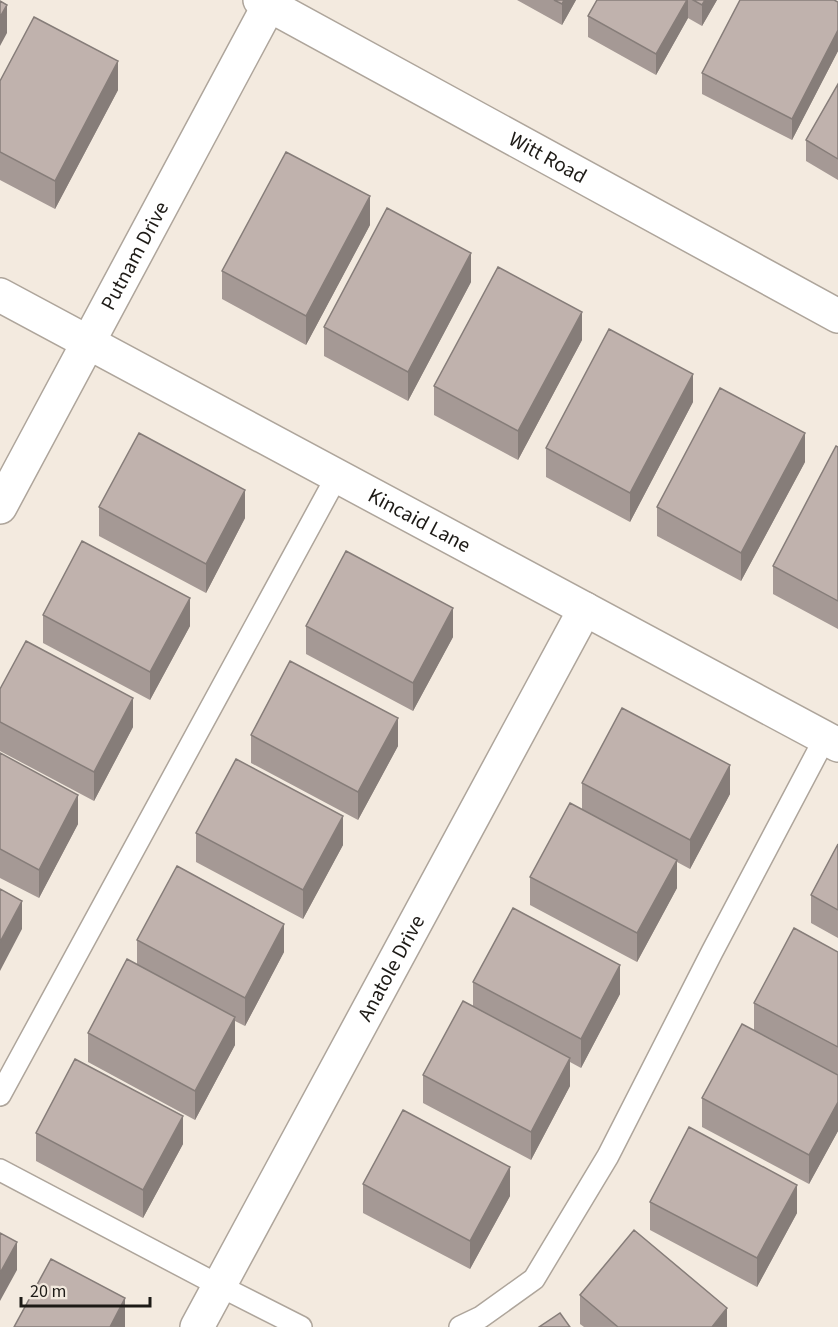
<svg xmlns="http://www.w3.org/2000/svg" width="838" height="1327" viewBox="0 0 838 1327" font-family="'Source Sans 3',sans-serif">
	<style>
		.lines { fill: none; stroke-linecap: round; stroke-linejoin: round }
		.service-casing { stroke: #aea59b; stroke-width: 24 }
		.minor-casing { stroke: #aea59b; stroke-width: 36 }
		.tertiary-casing { stroke: #aea59b; stroke-width: 36 }
		.service { stroke: #fff; stroke-width: 21 }
		.minor { stroke: #fff; stroke-width: 33 }
		.tertiary { stroke: #fff; stroke-width: 33 }
		.wall { fill: #a59995 }
		.shaded-wall { fill: #867d79 }
		.building { fill: #c0b2ad; stroke: #867d79; stroke-width: 1.5 }
		.labels { text-anchor: middle; dominant-baseline: central; stroke-width: 5; stroke-linejoin: round; paint-order: stroke }
		.street-label { font-size: 21px; fill: #1d1a16; stroke: #f3eadf }
	</style>
	<rect width="100%" height="100%" fill="#f3eadf"/>
	<g class="lines">
		<defs>
			<path id="service" d="M 0,1095 L 337,476
				M 0,1170 L 218,1285 L 301,1327
				M 460,1327 L 481,1317 L 534,1279 L 608,1156 L 712,952 L 825,738"/>
			<g id="minor">
				<path id="s1" d="M 0,295 L 838,745"/>
				<path id="s2" d="M 0,507 L 269,5"/>
				<path id="s3" d="M 197,1327 L 585,609"/>
			</g>
			<g id="tertiary">
				<path id="s4" d="M 260,0 L 838,316"/>
			</g>
		</defs>
		<use href="#service" class="service-casing"/>
		<use href="#minor" class="minor-casing"/>
		<use href="#tertiary" class="tertiary-casing"/>
		<use href="#service" class="service"/>
		<use href="#minor" class="minor"/>
		<use href="#tertiary" class="tertiary"/>
	</g>
	<path class="wall" d="M 517,0 L 576,0 L 562,25 Z
		M 597,0 L 717,0 L 702,26 L 688,18 L 656,75 L 588,37 L 588,16 Z
		M 838,2 L 838,51 L 792,140 L 702,94 L 702,73 Z
		M 0,81 L 118,90 L 55,209 L 0,180 Z
		M 838,84 L 838,180 L 806,161 L 806,140 Z
		M 370,225 L 306,345 L 222,299 L 222,271 Z
		M 471,282 L 408,401 L 324,356 L 324,327 Z
		M 582,340 L 518,460 L 434,415 L 434,386 Z
		M 693,402 L 630,522 L 546,477 L 546,448 Z
		M 838,447 L 838,629 L 773,594 L 773,566 Z
		M 805,462 L 741,581 L 657,536 L 657,507 Z
		M 99,507 L 245,518 L 206,593 L 99,536 Z
		M 43,615 L 190,626 L 150,700 L 43,643 Z
		M 306,626 L 453,637 L 413,711 L 306,654 Z
		M 0,689 L 133,727 L 94,801 L 0,751 Z
		M 251,735 L 398,746 L 358,820 L 251,763 Z
		M 0,753 L 78,824 L 39,898 L 0,878 Z
		M 582,783 L 730,794 L 690,869 L 677,862 L 677,888 L 637,962 L 530,905 L 530,877 L 582,809 Z
		M 196,833 L 343,845 L 303,919 L 196,862 Z
		M 838,844 L 838,938 L 811,923 L 811,895 Z
		M 137,940 L 284,952 L 245,1026 L 235,1021 L 235,1045 L 195,1120 L 88,1062 L 88,1033 L 137,965 Z
		M 838,952 L 838,1131 L 809,1184 L 702,1127 L 702,1098 L 754,1030 L 754,1003 Z
		M 473,982 L 620,994 L 581,1068 L 570,1062 L 570,1086 L 531,1160 L 423,1103 L 423,1075 L 473,1006 Z
		M 36,1133 L 183,1144 L 143,1218 L 36,1161 Z
		M 363,1184 L 510,1196 L 470,1269 L 363,1213 Z
		M 650,1202 L 797,1213 L 757,1287 L 650,1230 Z
		M 580,1295 L 727,1327 L 584,1327 L 580,1324 Z"/>
	<path class="shaded-wall" d="M 564,0 L 576,0 L 562,25 L 562,4 Z
		M 687,0 L 688,0 L 688,18 L 656,75 L 656,54 Z
		M 705,0 L 717,0 L 702,26 L 702,5 Z
		M 7,5 L 7,33 L 0,46 L 0,17 Z
		M 838,30 L 838,51 L 792,140 L 792,119 Z
		M 118,61 L 118,90 L 55,209 L 55,181 Z
		M 370,196 L 370,225 L 306,345 L 306,316 Z
		M 471,253 L 471,282 L 408,401 L 408,372 Z
		M 582,312 L 582,340 L 518,460 L 518,431 Z
		M 693,374 L 693,402 L 630,522 L 630,493 Z
		M 805,433 L 805,462 L 741,581 L 741,553 Z
		M 245,490 L 245,518 L 206,593 L 206,564 Z
		M 190,598 L 190,626 L 150,700 L 150,672 Z
		M 453,608 L 453,637 L 413,711 L 413,683 Z
		M 133,698 L 133,727 L 94,801 L 94,772 Z
		M 398,718 L 398,746 L 358,820 L 358,792 Z
		M 730,765 L 730,794 L 690,869 L 690,840 Z
		M 78,795 L 78,824 L 39,898 L 39,870 Z
		M 343,816 L 343,845 L 303,919 L 303,890 Z
		M 677,860 L 677,888 L 637,962 L 637,933 Z
		M 22,901 L 22,929 L 0,971 L 0,942 Z
		M 284,924 L 284,952 L 245,1026 L 245,998 Z
		M 620,965 L 620,994 L 581,1068 L 581,1039 Z
		M 235,1017 L 235,1045 L 195,1120 L 195,1091 Z
		M 570,1058 L 570,1086 L 531,1160 L 531,1132 Z
		M 838,1102 L 838,1131 L 809,1184 L 809,1155 Z
		M 183,1116 L 183,1144 L 143,1218 L 143,1190 Z
		M 510,1167 L 510,1196 L 470,1269 L 470,1241 Z
		M 797,1185 L 797,1213 L 757,1287 L 757,1258 Z
		M 17,1242 L 17,1270 L 0,1301 L 0,1273 Z
		M 125,1298 L 125,1327 L 110,1327 Z
		M 727,1308 L 727,1327 L 712,1327 Z"/>
	<path class="building" d="M 554,0 L 564,0 L 562,4 Z
		M 597,0 L 687,0 L 656,54 L 588,16 Z
		M 693,0 L 705,0 L 702,5 Z
		M 740,0 L 834,0 L 838,2 L 838,30 L 792,119 L 702,73 Z
		M 0,1 L 7,5 L 0,17 Z
		M 34,17 L 118,61 L 55,181 L 0,152 L 0,81 Z
		M 838,84 L 838,159 L 806,140 Z
		M 286,152 L 370,196 L 306,316 L 222,271 Z
		M 387,208 L 471,253 L 408,372 L 324,327 Z
		M 498,267 L 582,312 L 518,431 L 434,386 Z
		M 609,329 L 693,374 L 630,493 L 546,448 Z
		M 720,388 L 805,433 L 741,553 L 657,507 Z
		M 139,433 L 245,490 L 206,564 L 99,507 Z
		M 836,446 L 838,447 L 838,601 L 773,566 Z
		M 82,541 L 190,598 L 150,672 L 43,615 Z
		M 346,551 L 453,608 L 413,683 L 306,626 Z
		M 26,641 L 133,698 L 94,772 L 0,722 L 0,689 Z
		M 290,661 L 398,718 L 358,792 L 251,735 Z
		M 622,708 L 730,765 L 690,840 L 582,783 Z
		M 0,753 L 78,795 L 39,870 L 0,849 Z
		M 236,759 L 343,816 L 303,890 L 196,833 Z
		M 570,803 L 677,860 L 637,933 L 530,877 Z
		M 838,844 L 838,910 L 811,895 Z
		M 177,866 L 284,924 L 245,998 L 137,940 Z
		M 0,889 L 22,901 L 0,942 Z
		M 513,908 L 620,965 L 581,1039 L 473,982 Z
		M 794,928 L 838,952 L 838,1047 L 754,1003 Z
		M 127,959 L 235,1017 L 195,1091 L 88,1033 Z
		M 463,1001 L 570,1058 L 531,1132 L 423,1075 Z
		M 742,1024 L 838,1075 L 838,1102 L 809,1155 L 702,1098 Z
		M 75,1059 L 183,1116 L 143,1190 L 36,1133 Z
		M 403,1110 L 510,1167 L 470,1241 L 363,1184 Z
		M 689,1127 L 797,1185 L 757,1258 L 650,1202 Z
		M 634,1230 L 727,1308 L 712,1327 L 618,1327 L 580,1295 Z
		M 0,1233 L 17,1242 L 0,1273 Z
		M 51,1259 L 125,1298 L 110,1327 L 14,1327 Z
		M 560,1313 L 570,1327 L 539,1327 Z"/>
	<g class="labels">
		<g class="street-label">
			<text stroke="none"><textPath href="#s4" startOffset="328">Witt Road</textPath></text>
			<text stroke="none"><textPath href="#s2" startOffset="285">Putnam Drive</textPath></text>
			<text stroke="none"><textPath href="#s1" startOffset="476">Kincaid Lane</textPath></text>
			<text stroke="none"><textPath href="#s3" startOffset="408">Anatole Drive</textPath></text>
		</g>
	</g>
	<path d="M21 1297v9h129v-9" fill="none" stroke="#1d1a16" stroke-width="3"/>
	<text x="30" y="1297" font-size="18" fill="#1d1a16" stroke="#f3eadf" stroke-width="4.5" paint-order="stroke">20 m</text>
</svg>
